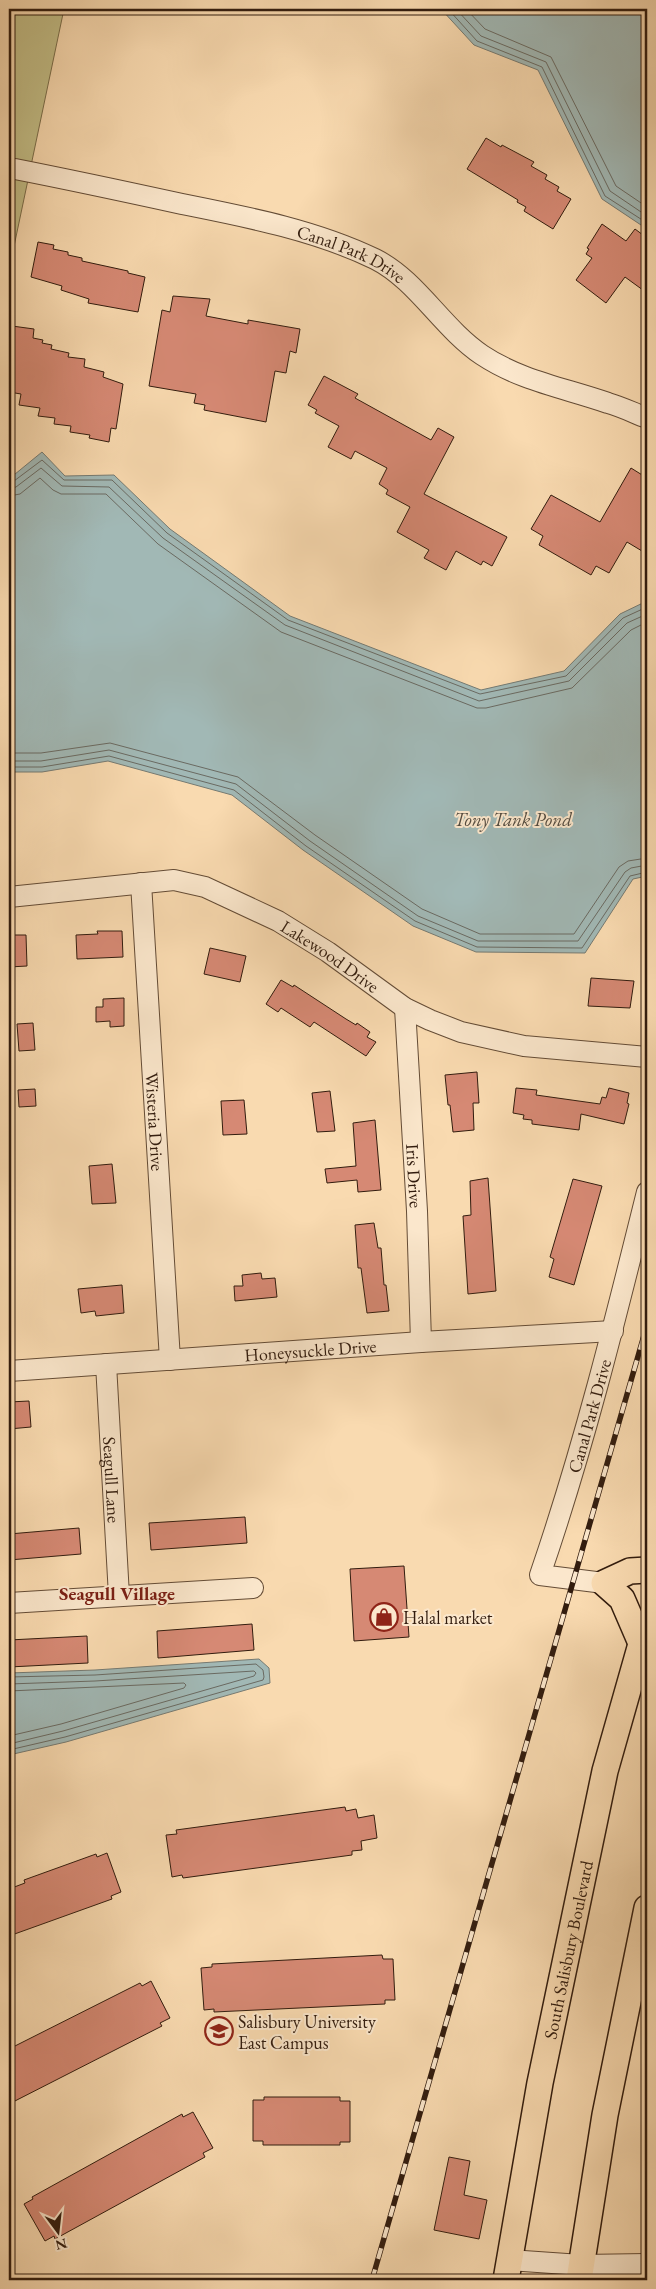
<svg xmlns="http://www.w3.org/2000/svg" width="656" height="2289" viewBox="0 0 656 2289" font-family="'EB Garamond',serif">
	<style>
		.green { fill: #c3be87; stroke: #7a6d4a }
		.water { fill: #a1b8b5; stroke: #757a72 }
		.lines { fill: none; stroke-linecap: round; stroke-linejoin: round }
		.shore { stroke: #6a6a62; stroke-width: 1 }
		.building { fill: #d68974; stroke: #321c0e }
		.minor-casing { stroke: #644c36; stroke-width: 22 }
		.major-casing { stroke: #321c0e; stroke-width: 28 }
		.minor { stroke: #fbe7cc; stroke-width: 20 }
		.major { stroke: #f9dab0; stroke-width: 25 }
		.rail-casing { stroke: #321c0e; stroke-width: 5.5 }
		.rail { stroke: #fbe7cc; stroke-width: 4; stroke-dasharray: 11; stroke-linecap: butt }
		.labels { text-anchor: middle; dominant-baseline: central; stroke-width: 4; stroke-linejoin: round; paint-order: stroke }
		.street-label { font-size: 18px; fill: #321c0e; stroke: #fbe7cc }
		.poi-label { font-size: 18px; fill: #321c0e; stroke: #fbe7cc; text-anchor: start }
		.water-label { font-size: 19px; font-style: italic; fill: #534b40; stroke: #fbe7cc }
		.neighbourhood-label { font-size: 19px; font-weight: bold; fill: #7a1f14; stroke: #fbe7cc }
	</style>
	<rect width="100%" height="100%" fill="#f9dab0"/>
	<filter id="stains"><feTurbulence type="fractalNoise" baseFrequency=".004" numOctaves="4"/><feColorMatrix values="0 0 0 0 .2 0 0 0 0 .09 0 0 0 0 .02 0 0 0 .5 -.17"/></filter>
	<radialGradient id="worn" r=".72"><stop offset=".6" stop-color="#630" stop-opacity="0"/><stop offset="1" stop-color="#630" stop-opacity=".3"/></radialGradient>
	<path class="green" d="M 9,9 L 64,9 L 9,270 Z"/>
	<path class="water" d="M 441,9 L 647,9 L 647,229 L 602,199 L 538,70 L 474,45 Z
		M 42,452 L 65,476 L 114,475 L 170,529 L 290,616 L 481,690 L 564,671 L 620,614 L 647,601 L 647,876 L 633,879 L 585,953 L 476,952 L 413,926 L 303,850 L 232,795 L 108,761 L 42,772 L 9,772 L 9,479 Z
		M 259,1659 L 269,1668 L 270,1683 L 66,1742 L 9,1755 L 9,1673 L 95,1670 Z"/>
	<g class="lines">
		<path class="shore" d="M 448,9 L 477,41 L 542,67 L 605,196 L 647,223
			M 456,9 L 481,36 L 546,62 L 610,191 L 647,216
			M 466,9 L 485,29 L 551,57 L 616,186 L 647,207
			M 9,482 L 14,481 L 42,460 L 64,480 L 112,480 L 167,533 L 288,620 L 480,694 L 566,676 L 623,618 L 647,607
			M 9,489 L 16,487 L 41,468 L 62,486 L 109,487 L 163,538 L 285,625 L 479,701 L 569,681 L 627,623 L 647,614
			M 9,496 L 20,494 L 40,478 L 53,490 L 61,494 L 106,494 L 158,544 L 281,632 L 477,708 L 486,708 L 572,688 L 631,630 L 647,622
			M 9,753 L 41,753 L 110,743 L 238,777 L 315,835 L 422,909 L 480,934 L 574,934 L 619,867 L 628,861 L 647,858
			M 9,761 L 41,761 L 109,750 L 236,784 L 310,841 L 418,916 L 478,941 L 578,941 L 625,872 L 631,868 L 647,865
			M 9,767 L 42,767 L 109,756 L 234,790 L 306,846 L 415,921 L 477,947 L 582,948 L 630,876 L 647,872
			M 9,1677 L 95,1675 L 256,1664 L 263,1670 L 264,1677 L 263,1680 L 65,1737 L 9,1750
			M 9,1684 L 95,1681 L 254,1671 L 256,1673 L 254,1676 L 63,1731 L 9,1744
			M 9,1691 L 184,1683 L 186,1685 L 184,1688 L 61,1724 L 9,1736"/>
	</g>
	<path class="building" d="M 486,138 L 501,147 L 502,145 L 534,162 L 531,166 L 547,175 L 545,179 L 559,187 L 557,191 L 571,199 L 553,229 L 524,211 L 526,207 L 517,202 L 518,200 L 467,169 Z
		M 602,224 L 626,241 L 635,229 L 647,238 L 647,293 L 625,277 L 606,303 L 576,280 L 592,258 L 586,254 L 589,249 L 587,248 Z
		M 38,242 L 54,245 L 53,249 L 68,252 L 68,255 L 82,258 L 82,261 L 128,271 L 128,273 L 145,277 L 138,312 L 88,303 L 89,299 L 61,290 L 62,286 L 31,277 Z
		M 173,296 L 210,299 L 206,316 L 248,324 L 248,320 L 300,329 L 296,353 L 290,351 L 286,373 L 275,371 L 266,422 L 204,410 L 205,405 L 194,403 L 196,394 L 149,386 L 162,310 L 170,312 Z
		M 12,326 L 34,329 L 33,338 L 43,340 L 42,343 L 52,345 L 51,349 L 69,353 L 68,357 L 85,359 L 84,367 L 104,372 L 103,377 L 123,384 L 116,429 L 111,428 L 109,442 L 89,438 L 90,435 L 70,432 L 71,426 L 54,424 L 55,418 L 38,416 L 40,408 L 19,405 L 21,394 L 9,392 L 9,347 Z
		M 324,376 L 358,394 L 355,398 L 431,440 L 438,428 L 454,437 L 424,494 L 507,537 L 492,566 L 483,561 L 481,565 L 456,551 L 446,570 L 424,558 L 429,550 L 397,532 L 410,507 L 386,494 L 388,490 L 379,484 L 387,468 L 355,451 L 351,459 L 328,447 L 339,426 L 315,413 L 317,410 L 308,405 Z
		M 631,468 L 647,478 L 647,554 L 627,542 L 609,573 L 596,566 L 591,575 L 539,545 L 543,536 L 531,529 L 551,495 L 600,522 Z
		M 97,931 L 122,931 L 123,957 L 77,959 L 76,935 L 98,934 Z
		M 9,935 L 26,935 L 27,966 L 9,967 Z
		M 210,948 L 246,956 L 240,982 L 204,974 Z
		M 591,978 L 634,981 L 630,1008 L 588,1006 Z
		M 281,980 L 293,987 L 294,985 L 346,1019 L 356,1025 L 357,1023 L 370,1032 L 367,1037 L 376,1042 L 366,1056 L 314,1022 L 310,1027 L 281,1008 L 278,1012 L 266,1004 Z
		M 124,998 L 124,1026 L 110,1027 L 110,1021 L 96,1022 L 96,1007 L 103,1007 L 103,999 Z
		M 33,1023 L 35,1050 L 19,1051 L 17,1024 Z
		M 477,1072 L 479,1103 L 473,1103 L 474,1130 L 453,1132 L 450,1105 L 448,1105 L 445,1075 Z
		M 516,1088 L 537,1090 L 536,1095 L 600,1104 L 602,1097 L 606,1098 L 609,1088 L 629,1093 L 627,1103 L 629,1104 L 624,1124 L 581,1114 L 579,1130 L 532,1124 L 532,1120 L 523,1119 L 524,1115 L 513,1113 Z
		M 35,1089 L 36,1106 L 19,1107 L 18,1090 Z
		M 330,1091 L 335,1131 L 317,1132 L 312,1093 Z
		M 244,1100 L 247,1134 L 223,1135 L 221,1101 Z
		M 375,1120 L 381,1190 L 358,1192 L 357,1180 L 327,1183 L 325,1169 L 356,1166 L 353,1123 Z
		M 112,1164 L 116,1203 L 92,1204 L 89,1166 Z
		M 488,1178 L 496,1291 L 468,1294 L 463,1216 L 471,1215 L 470,1181 Z
		M 573,1179 L 602,1186 L 574,1285 L 549,1277 L 554,1259 L 550,1257 Z
		M 374,1223 L 378,1248 L 381,1248 L 384,1285 L 386,1285 L 389,1311 L 367,1313 L 361,1268 L 358,1268 L 355,1225 Z
		M 261,1273 L 262,1279 L 275,1278 L 277,1297 L 235,1301 L 234,1286 L 243,1286 L 242,1275 Z
		M 122,1285 L 124,1313 L 96,1316 L 95,1311 L 81,1313 L 78,1289 Z
		M 29,1401 L 31,1427 L 9,1429 L 9,1402 Z
		M 245,1517 L 247,1543 L 151,1550 L 149,1523 Z
		M 79,1528 L 81,1554 L 9,1560 L 9,1534 Z
		M 404,1566 L 409,1637 L 354,1641 L 350,1569 Z
		M 252,1624 L 254,1650 L 158,1658 L 157,1631 Z
		M 87,1636 L 88,1663 L 9,1667 L 9,1640 Z
		M 345,1807 L 346,1811 L 356,1809 L 358,1818 L 374,1815 L 377,1838 L 361,1841 L 362,1850 L 352,1851 L 352,1855 L 183,1878 L 182,1875 L 172,1877 L 166,1835 L 177,1834 L 176,1830 Z
		M 107,1853 L 121,1892 L 111,1896 L 112,1899 L 9,1936 L 9,1889 L 25,1883 L 24,1880 L 96,1854 L 97,1857 Z
		M 382,1955 L 383,1959 L 393,1959 L 395,2000 L 385,2000 L 385,2004 L 214,2012 L 214,2009 L 204,2010 L 201,1968 L 212,1967 L 212,1964 Z
		M 151,1981 L 170,2018 L 160,2023 L 162,2026 L 9,2104 L 9,2049 L 140,1983 L 142,1986 Z
		M 264,2097 L 340,2097 L 340,2101 L 350,2101 L 350,2142 L 340,2142 L 340,2145 L 263,2145 L 263,2141 L 253,2141 L 253,2100 L 264,2100 Z
		M 193,2112 L 213,2148 L 203,2153 L 205,2157 L 55,2239 L 54,2236 L 45,2241 L 24,2204 L 33,2199 L 32,2197 L 182,2114 L 183,2117 Z
		M 449,2157 L 470,2161 L 464,2195 L 487,2200 L 479,2239 L 434,2230 Z"/>
	<g class="lines">
		<defs>
			<g id="minor">
				<path id="s1" d="M 15,169 C 71,180 127,192 182,204 C 247,217 315,230 375,259 C 417,280 442,328 482,355 C 521,381 565,388 608,403 C 622,407 634,413 647,418"/>
				<path id="s2" d="M 141,883 L 170,1360"/>
				<path id="s3" d="M 9,897 L 174,880 L 205,887 L 278,921 L 328,952 L 405,1008 L 430,1020 L 461,1032 L 524,1046 L 647,1057"/>
				<path id="s4" d="M 405,1008 L 417,1211 L 421,1342"/>
				<path id="s5" d="M 106,1364 L 119,1596"/>
				<path id="s6" d="M 9,1371 L 421,1342 L 613,1331"/>
				<path id="s7" d="M 604,1583 L 540,1575 C 583,1450 615,1321 647,1192"/>
				<path d="M 9,1603 L 253,1588"/>
				<path d="M 509,2260 L 581,2265 L 647,2264"/>
			</g>
			<g id="major">
				<path d="M 641,1643 L 622,1599 L 604,1583 L 630,1571 L 647,1570"/>
				<path id="s8" d="M 506,2280 L 540,2083 L 605,1771 L 647,1623"/>
				<path d="M 579,2280 L 605,2115 L 647,1908"/>
			</g>
		</defs>
		<use href="#minor" class="minor-casing"/>
		<use href="#major" class="major-casing"/>
		<use href="#minor" class="minor"/>
		<use href="#major" class="major"/>
		<defs>
			<path id="rail" d="M 372,2280 L 647,1325"/>
		</defs>
		<use href="#rail" class="rail-casing"/>
		<use href="#rail" class="rail"/>
	</g>
	<defs>
		<symbol id="shop-ring" viewBox="-11 -11 22 22"><circle r="9.5" fill="#fbe7cc" stroke="#8f2418" stroke-width="1.5"/><path d="M-5-2.5h2.3a2.7 3.5 0 0 1 5.4 0H5L5.5 6h-11ZM-1.5-2.5h3a1.5 2.3 0 0 0-3 0Z" fill="#8f2418"/></symbol>
		<symbol id="university-ring" viewBox="-11 -11 22 22"><circle r="9.5" fill="#fbe7cc" stroke="#8f2418" stroke-width="1.5"/><path d="M0-5L7-2L0 1L-7-2ZM-4 1L0 2.5L4 1V4Q0 6-4 4Z" fill="#8f2418"/></symbol>
	</defs>
	<g fill-rule="evenodd">
		<use href="#shop-ring" x="368" y="1601" width="32" height="32"/>
		<use href="#university-ring" x="203" y="2015" width="32" height="32"/>
	</g>
	<g class="labels">
		<g class="street-label">
			<text stroke="none"><textPath href="#s1" startOffset="348">Canal Park Drive</textPath></text>
			<text stroke="none"><textPath href="#s3" startOffset="341">Lakewood Drive</textPath></text>
			<text stroke="none"><textPath href="#s2" startOffset="239">Wisteria Drive</textPath></text>
			<text stroke="none"><textPath href="#s4" startOffset="168">Iris Drive</textPath></text>
			<text stroke="none"><textPath href="#s6" startOffset="302">Honeysuckle Drive</textPath></text>
			<text stroke="none"><textPath href="#s7" startOffset="231">Canal Park Drive</textPath></text>
			<text stroke="none"><textPath href="#s5" startOffset="116">Seagull Lane</textPath></text>
			<text stroke="none"><textPath href="#s8" startOffset="336">South Salisbury Boulevard</textPath></text>
		</g>
		<g class="poi-label">
			<text x="403" y="1617">Halal market</text>
			<text x="238" y="2021">Salisbury University<tspan x="238" dy="21">East Campus</tspan></text>
		</g>
		<g class="water-label">
			<text x="513" y="819">Tony Tank Pond</text>
		</g>
		<g class="neighbourhood-label">
			<text x="117" y="1593">Seagull Village</text>
		</g>
	</g>
	<rect width="656" height="2289" fill="none" stroke="#f9dab0" stroke-width="30"/>
	<rect x="10" y="10" width="636" height="2269" fill="none" stroke="#321c0e" stroke-width="2.5"/>
	<rect x="15" y="15" width="626" height="2259" fill="none" stroke="#321c0e"/>
	<g transform="translate(58 2232) rotate(165)" stroke="#fbe7cc" stroke-width="4" paint-order="stroke">
	<path d="M0-4L9 19L0 12L-9 19Z" fill="#321c0e"/>
	<text y="-8" font-size="14" font-weight="bold" text-anchor="middle" fill="#321c0e">N</text>
	</g>
	<rect width="100%" height="100%" filter="url(#stains)"/>
	<rect width="100%" height="100%" fill="url(#worn)"/>
</svg>
